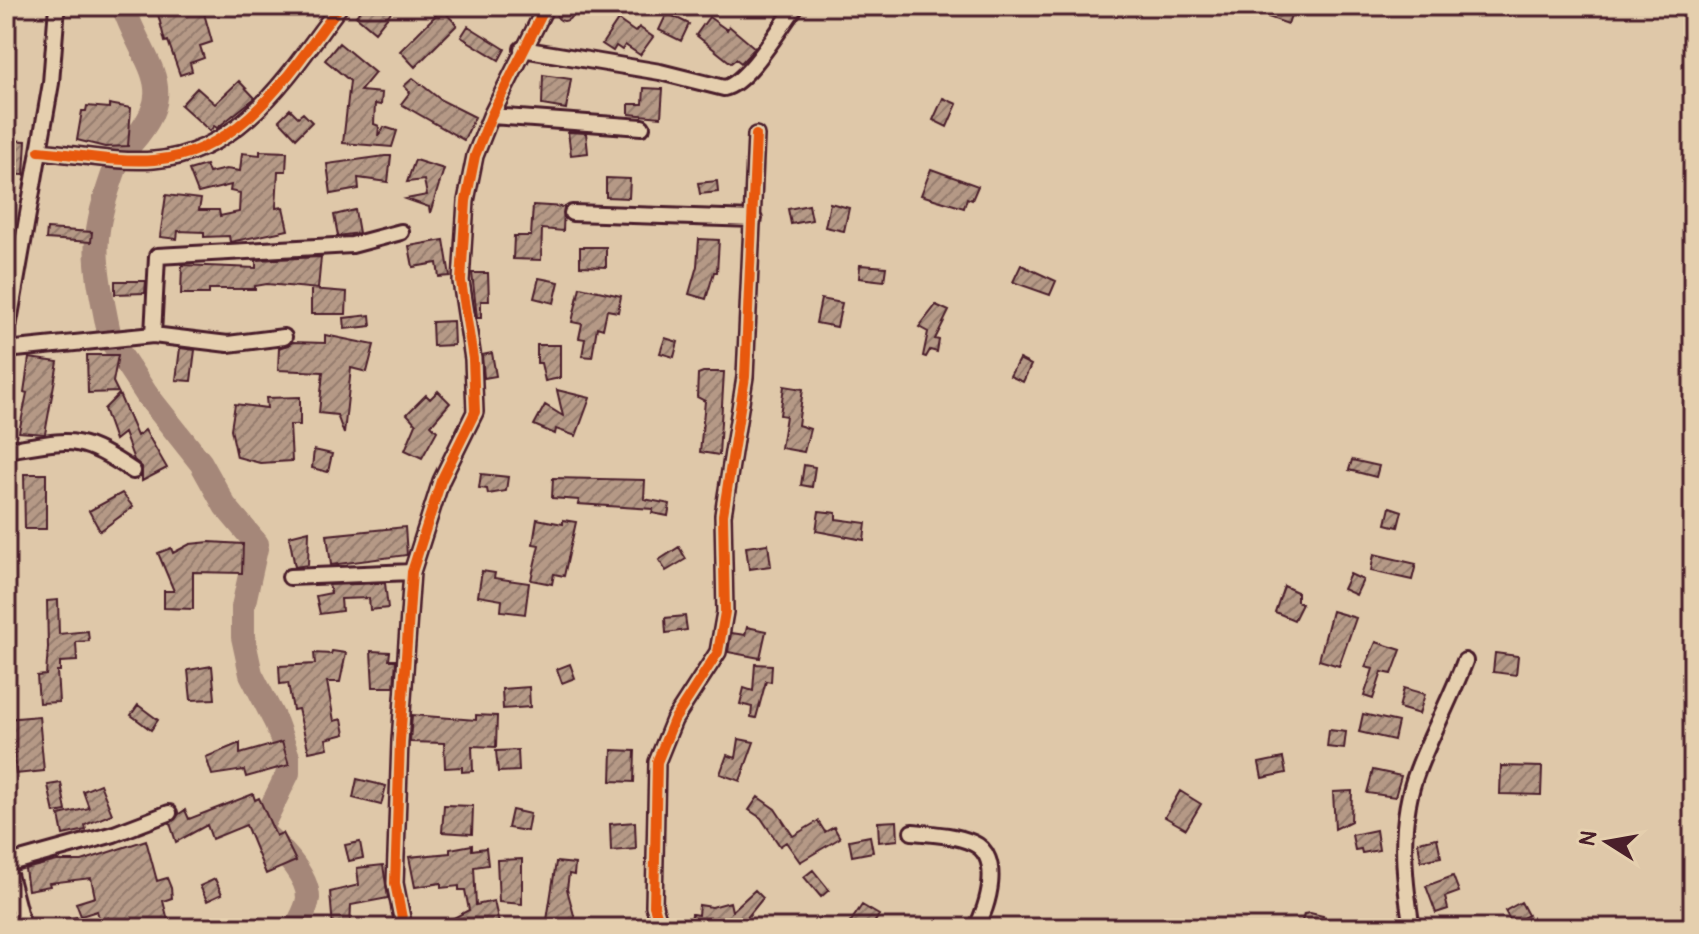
<svg xmlns="http://www.w3.org/2000/svg" width="1699" height="934" viewBox="0 0 1699 934" font-family="Pangolin,sans-serif">
	<style>
		.lines { fill: none; stroke-linecap: round; stroke-linejoin: round }
		.river { stroke: #a58779; stroke-width: 24 }
		.building { fill: url(#building-hatch); stroke: #4a1f2b; stroke-width: 2 }
		.minor-casing { stroke: #4a1f2b; stroke-width: 20 }
		.minor { stroke: #e5cfae; stroke-width: 14 }
		.cycleway-casing { stroke: #e5cfae; stroke-width: 15 }
		.cycleway { stroke: #e8590c; stroke-width: 10 }
	</style>
	<defs>
		<pattern id="building-hatch" width="6" height="6" patternUnits="userSpaceOnUse" patternTransform="scale(2)"><rect width="6" height="6" fill="#b59986"/><path d="M-1 1l2-2M0 6l6-6M5 7l2-2" fill="none" stroke="#957c6e"/></pattern>
	</defs>
	<rect width="100%" height="100%" fill="#dfc8a9"/>
	<filter id="ink" filterUnits="userSpaceOnUse"><feTurbulence type="fractalNoise" baseFrequency=".0125" numOctaves="2"/><feDisplacementMap in="SourceGraphic" scale="16" xChannelSelector="R" yChannelSelector="G"/><feConvolveMatrix kernelMatrix="1 2 1 2 8 2 1 2 1" color-interpolation-filters="sRGB"/></filter>
	<g filter="url(#ink)">
		<g class="lines">
			<path class="river" d="M 123,6 C 147,73 184,89 123,152
				M 109,333 C 93,254 89,240 117,163
				M 112,342 L 147,395 L 201,463 L 225,506 L 257,544 L 243,607 L 243,637 L 251,674 L 276,723 L 288,757 L 288,773 L 260,830 C 277,845 308,874 308,898 C 307,909 300,919 296,928"/>
		</g>
		<path class="building" d="M556 13a8 8 0 1 1 16 0a8 8 0 1 1-16 0Z
			M 156,6 L 202,6 L 212,42 L 200,46 L 204,58 L 190,63 L 192,71 L 180,75 L 168,41 L 165,42 Z
			M 364,6 L 386,6 L 392,11 L 375,32 L 356,16 Z
			M 1272,6 L 1294,6 L 1288,24 L 1268,17 Z
			M 442,9 L 457,25 L 415,67 L 400,51 Z
			M 667,13 L 689,24 L 681,41 L 659,30 Z
			M 709,17 L 727,30 L 729,26 L 755,48 L 741,63 L 736,59 L 731,63 L 696,35 Z
			M 618,20 L 635,32 L 639,27 L 653,37 L 640,55 L 625,45 L 622,50 L 616,46 L 613,51 L 602,44 Z
			M 468,26 L 505,49 L 499,60 L 461,37 Z
			M 339,43 L 375,73 L 360,91 L 382,93 L 381,105 L 375,104 L 374,124 L 379,126 L 378,136 L 384,127 L 397,131 L 392,147 L 343,143 L 350,81 L 325,60 Z
			M 543,75 L 571,79 L 566,109 L 542,105 Z
			M 413,78 L 441,100 L 475,117 L 464,140 L 401,104 L 410,92 L 404,86 Z
			M 239,81 L 255,98 L 217,128 L 214,126 L 210,131 L 181,105 L 197,88 L 215,104 Z
			M 644,88 L 663,89 L 661,117 L 629,114 L 629,104 L 643,104 Z
			M 943,98 L 957,104 L 947,127 L 933,120 Z
			M 109,104 L 131,108 L 128,146 L 105,147 L 77,140 L 82,111 L 86,111 L 87,106 L 109,108 Z
			M 290,109 L 298,117 L 303,113 L 312,122 L 296,138 L 279,120 Z
			M 568,132 L 586,133 L 588,153 L 571,155 Z
			M 6,140 L 26,141 L 24,175 L 6,174 Z
			M 260,151 L 287,152 L 286,171 L 278,171 L 276,208 L 283,207 L 288,230 L 230,242 L 229,236 L 204,237 L 204,232 L 178,231 L 177,239 L 160,237 L 166,195 L 201,199 L 199,210 L 219,210 L 220,216 L 239,212 L 240,193 L 230,191 L 231,185 L 198,193 L 189,170 L 206,165 L 209,173 L 226,169 L 240,171 L 242,153 L 260,155 Z
			M 385,156 L 391,156 L 388,182 L 358,178 L 359,189 L 331,194 L 327,164 Z
			M 415,160 L 444,169 L 430,213 L 429,207 L 406,199 L 427,195 L 424,180 L 407,182 Z
			M 931,169 L 978,186 L 972,200 L 967,198 L 964,208 L 921,195 Z
			M 606,178 L 630,179 L 629,198 L 606,197 Z
			M 717,181 L 718,192 L 700,194 L 698,183 Z
			M 830,203 L 849,208 L 844,231 L 825,227 Z
			M 533,205 L 564,207 L 563,231 L 542,229 L 541,260 L 513,259 L 514,236 L 531,236 Z
			M 809,205 L 812,220 L 791,224 L 788,209 Z
			M 355,210 L 359,233 L 338,236 L 334,215 Z
			M 47,229 L 92,232 L 91,242 L 46,239 Z
			M 699,239 L 719,240 L 717,272 L 714,272 L 706,299 L 689,294 L 697,266 Z
			M 444,240 L 450,276 L 439,277 L 437,263 L 413,267 L 409,246 Z
			M 580,247 L 606,247 L 606,267 L 580,266 Z
			M 321,257 L 318,289 L 267,284 L 255,286 L 255,289 L 209,289 L 209,294 L 181,294 L 182,265 L 256,268 L 256,260 Z
			M 860,265 L 886,267 L 884,281 L 859,278 Z
			M 1021,265 L 1056,281 L 1050,295 L 1013,282 Z
			M 472,273 L 488,273 L 489,301 L 481,301 L 481,318 L 477,318 Z
			M 539,278 L 559,282 L 554,303 L 534,298 Z
			M 115,281 L 146,281 L 145,293 L 115,294 Z
			M 580,287 L 621,296 L 618,312 L 607,310 L 603,329 L 597,327 L 592,357 L 582,356 L 585,339 L 579,338 L 582,324 L 572,322 Z
			M 311,289 L 347,292 L 346,314 L 311,314 Z
			M 821,299 L 842,303 L 837,327 L 816,323 Z
			M 936,305 L 949,311 L 935,339 L 939,340 L 937,352 L 930,350 L 926,357 L 923,356 L 928,332 L 919,327 Z
			M 370,315 L 371,326 L 345,329 L 344,318 Z
			M 453,321 L 454,345 L 433,346 L 432,322 Z
			M 325,335 L 374,345 L 367,372 L 351,368 L 344,434 L 337,415 L 319,413 L 323,372 L 278,370 L 279,348 L 293,342 L 325,343 Z
			M 665,338 L 678,342 L 674,357 L 660,353 Z
			M 537,345 L 560,345 L 560,378 L 545,381 L 541,363 L 537,363 Z
			M 180,348 L 195,350 L 191,381 L 176,380 Z
			M 492,353 L 496,376 L 484,378 L 482,355 Z
			M 87,355 L 118,355 L 113,382 L 118,392 L 88,393 Z
			M 29,358 L 58,362 L 45,434 L 19,432 L 27,393 L 24,392 Z
			M 1019,359 L 1031,365 L 1023,382 L 1010,376 Z
			M 703,372 L 724,372 L 719,455 L 700,452 L 705,401 L 697,397 L 698,374 Z
			M 784,386 L 803,389 L 798,425 L 810,429 L 804,452 L 781,448 L 786,416 L 780,415 Z
			M 557,390 L 590,398 L 576,436 L 556,429 L 555,434 L 534,425 L 545,405 L 563,416 Z
			M 438,391 L 450,403 L 431,425 L 437,431 L 422,458 L 405,450 L 416,424 L 407,414 L 426,395 L 430,399 Z
			M 119,394 L 137,436 L 145,430 L 167,468 L 142,481 L 142,467 L 134,460 L 124,433 L 115,440 L 104,409 Z
			M 300,397 L 300,425 L 290,425 L 292,461 L 260,463 L 237,457 L 231,429 L 235,404 L 267,408 L 266,398 Z
			M 314,450 L 332,454 L 328,472 L 312,468 Z
			M 1352,460 L 1379,466 L 1376,477 L 1349,470 Z
			M 804,465 L 815,467 L 812,487 L 801,485 Z
			M 24,474 L 46,474 L 46,529 L 25,529 Z
			M 481,474 L 508,477 L 506,491 L 488,494 L 487,489 L 479,488 Z
			M 553,478 L 645,480 L 644,499 L 670,504 L 668,516 L 652,513 L 653,509 L 578,504 L 579,500 L 552,498 Z
			M 122,493 L 133,507 L 100,531 L 89,511 Z
			M 1390,507 L 1402,511 L 1398,527 L 1386,524 Z
			M 819,511 L 836,513 L 836,519 L 866,523 L 864,540 L 816,531 Z
			M 537,519 L 563,524 L 563,520 L 576,522 L 564,576 L 554,574 L 552,584 L 531,580 L 539,545 L 533,544 Z
			M 405,527 L 407,555 L 331,565 L 327,535 Z
			M 309,531 L 308,565 L 295,567 L 289,536 Z
			M 210,542 L 243,544 L 242,573 L 193,572 L 193,609 L 164,608 L 164,591 L 174,591 L 158,553 L 171,548 L 173,553 L 190,544 Z
			M 768,544 L 771,566 L 749,569 L 746,547 Z
			M 679,547 L 686,559 L 666,571 L 659,560 Z
			M 1374,554 L 1416,564 L 1412,580 L 1371,571 Z
			M 482,571 L 495,573 L 494,578 L 529,583 L 525,614 L 501,611 L 502,600 L 478,596 Z
			M 1350,574 L 1363,580 L 1356,595 L 1343,589 Z
			M 385,583 L 388,608 L 370,610 L 369,598 L 341,599 L 342,611 L 320,614 L 316,596 L 331,593 L 329,585 Z
			M 1284,586 L 1297,592 L 1297,601 L 1302,604 L 1294,620 L 1275,612 Z
			M 58,600 L 59,634 L 88,631 L 89,641 L 76,642 L 77,661 L 60,662 L 60,671 L 57,671 L 59,702 L 39,703 L 37,676 L 46,675 L 48,648 L 47,601 Z
			M 1332,611 L 1356,618 L 1339,666 L 1319,660 Z
			M 685,616 L 687,630 L 666,633 L 665,618 Z
			M 747,627 L 766,631 L 760,658 L 728,652 L 731,633 L 745,635 Z
			M 1376,642 L 1401,650 L 1392,674 L 1382,672 L 1373,699 L 1364,696 L 1373,669 L 1365,667 Z
			M 332,651 L 346,653 L 340,682 L 327,682 L 334,721 L 342,719 L 345,734 L 326,739 L 328,748 L 309,752 L 298,709 L 293,710 L 288,683 L 280,684 L 279,666 L 315,664 L 314,653 L 331,654 Z
			M 371,651 L 390,652 L 389,660 L 396,660 L 394,687 L 373,687 Z
			M 1495,653 L 1518,656 L 1516,675 L 1493,672 Z
			M 570,664 L 575,678 L 562,683 L 557,669 Z
			M 755,664 L 772,665 L 771,682 L 766,681 L 756,718 L 751,717 L 752,707 L 740,704 L 744,688 L 753,691 Z
			M 212,666 L 215,699 L 191,700 L 188,670 Z
			M 529,687 L 530,707 L 503,709 L 502,689 Z
			M 1404,688 L 1425,694 L 1419,714 L 1399,708 Z
			M 138,705 L 158,720 L 151,730 L 131,715 Z
			M 1363,714 L 1398,722 L 1394,740 L 1359,732 Z
			M 412,715 L 476,720 L 476,715 L 497,716 L 496,747 L 472,746 L 473,771 L 462,772 L 462,767 L 445,768 L 444,743 L 410,742 Z
			M 39,716 L 44,771 L 16,774 L 12,735 L 6,736 L 6,719 Z
			M 1329,730 L 1346,732 L 1344,749 L 1327,747 Z
			M 739,739 L 754,742 L 740,781 L 720,774 L 727,755 L 736,758 Z
			M 282,742 L 289,765 L 246,777 L 244,770 L 212,775 L 206,757 L 240,743 L 240,754 Z
			M 518,750 L 519,771 L 498,772 L 496,751 Z
			M 612,750 L 635,751 L 634,782 L 611,781 Z
			M 1283,758 L 1286,773 L 1262,778 L 1259,763 Z
			M 1501,766 L 1542,767 L 1541,795 L 1500,794 Z
			M 1373,770 L 1401,776 L 1395,797 L 1367,793 Z
			M 357,779 L 386,786 L 381,805 L 353,798 Z
			M 61,783 L 66,811 L 54,813 L 48,785 Z
			M 100,784 L 112,814 L 85,825 L 86,830 L 63,835 L 59,815 L 89,808 L 83,791 Z
			M 1180,791 L 1201,804 L 1186,829 L 1165,817 Z
			M 1352,791 L 1351,821 L 1335,829 L 1333,792 Z
			M 253,794 L 255,800 L 259,798 L 276,836 L 282,833 L 296,861 L 266,874 L 246,825 L 212,839 L 207,825 L 176,842 L 170,823 L 179,814 L 185,810 L 189,819 Z
			M 758,797 L 775,809 L 793,836 L 818,821 L 825,832 L 834,827 L 840,838 L 800,862 L 786,842 L 780,846 L 761,818 L 749,810 Z
			M 444,805 L 473,806 L 472,834 L 442,832 Z
			M 512,810 L 530,814 L 527,831 L 508,828 Z
			M 897,821 L 898,840 L 879,842 L 878,822 Z
			M 635,822 L 636,849 L 611,851 L 610,824 Z
			M 1376,830 L 1379,850 L 1362,853 L 1361,849 L 1355,850 L 1352,835 Z
			M 870,836 L 873,852 L 852,856 L 849,840 Z
			M 1437,838 L 1441,857 L 1421,861 L 1418,842 Z
			M 146,840 L 157,881 L 167,878 L 171,888 L 172,898 L 163,901 L 170,928 L 109,928 L 108,918 L 100,921 L 97,911 L 81,916 L 76,903 L 95,897 L 91,878 L 49,883 L 50,886 L 28,890 L 25,869 L 57,861 L 82,861 Z
			M 360,842 L 363,858 L 349,861 L 345,845 Z
			M 472,845 L 472,850 L 486,848 L 488,865 L 474,867 L 476,905 L 494,901 L 500,928 L 435,928 L 469,910 L 465,890 L 459,890 L 459,886 L 441,888 L 441,883 L 415,887 L 409,857 L 450,853 L 450,849 Z
			M 522,859 L 522,904 L 499,902 L 497,860 Z
			M 556,862 L 575,864 L 574,875 L 569,874 L 567,889 L 576,923 L 549,928 L 547,920 Z
			M 383,865 L 388,898 L 351,905 L 350,928 L 333,928 L 330,892 L 359,885 L 357,868 Z
			M 813,870 L 829,890 L 821,897 L 804,877 Z
			M 1453,876 L 1459,892 L 1445,897 L 1448,909 L 1436,913 L 1426,886 Z
			M 215,879 L 222,894 L 207,901 L 200,886 Z
			M 755,890 L 763,898 L 746,919 L 690,928 L 692,914 L 698,915 L 699,905 L 712,907 L 730,902 L 732,911 Z
			M 1521,902 L 1528,915 L 1512,924 L 1505,911 Z
			M 862,905 L 879,915 L 871,928 L 849,924 Z
			M 1310,913 L 1323,916 L 1320,928 L 1300,928 L 1304,914 Z
			M 78,917 L 81,928 L 48,928 L 47,923 Z"/>
		<g class="lines">
			<defs>
				<path id="minor" d="M 522,49 L 660,72 L 724,88 C 747,84 781,26 796,6
					M 491,116 L 642,127
					M 39,151 C 76,154 117,163 154,160 C 244,153 291,70 340,6
					M 572,213 L 754,219
					M 153,335 L 157,256 L 352,245 L 401,232
					M 6,339 L 51,83 L 57,6
					M 6,350 L 153,335 L 228,344 L 284,337
					M 6,450 C 72,440 76,433 133,471
					M 290,577 L 412,572
					M 912,832 C 932,834 955,835 973,843 C 1003,856 988,907 976,928
					M 6,863 L 23,928
					M 6,864 L 114,834 L 169,813
					M 404,928 L 395,883 L 400,741 L 412,572 L 441,481 L 475,412 L 473,359 L 461,281 L 466,201 L 475,156 L 491,116 L 546,6
					M 661,928 L 654,906 L 657,762 L 674,720 L 718,652 L 725,612 L 723,515 L 745,377 L 756,135
					M 1412,928 C 1403,875 1398,820 1418,769 C 1432,733 1451,698 1465,661"/>
			</defs>
			<use href="#minor" class="minor-casing"/>
			<use href="#minor" class="minor"/>
			<defs>
				<path id="cycleway" d="M 39,151 C 76,154 117,163 154,160 C 244,153 291,70 340,6
					M 404,928 L 395,883 L 400,741 L 412,572 L 441,481 L 475,412 L 473,359 L 461,281 L 466,201 L 475,156 L 491,116 L 546,6
					M 661,928 L 654,906 L 657,762 L 674,720 L 718,652 L 725,612 L 723,515 L 745,377 L 756,135"/>
			</defs>
			<use href="#cycleway" class="cycleway-casing"/>
			<use href="#cycleway" class="cycleway"/>
		</g>
	</g>
	<rect width="1699" height="934" fill="none" stroke="#e5cfae" stroke-width="32"/>
	<rect x="16" y="16" width="1667" height="902" fill="none" stroke="#4a1f2b" stroke-width="3" filter="url(#ink)"/>
	<g transform="translate(1607 842) rotate(281)" stroke="#e5cfae" stroke-width="6" paint-order="stroke">
	<path d="M0-6L14 30L0 20L-14 30Z" fill="#4a1f2b"/>
	<text y="-12" font-size="22" font-weight="bold" text-anchor="middle" fill="#4a1f2b">N</text>
	</g>
</svg>
